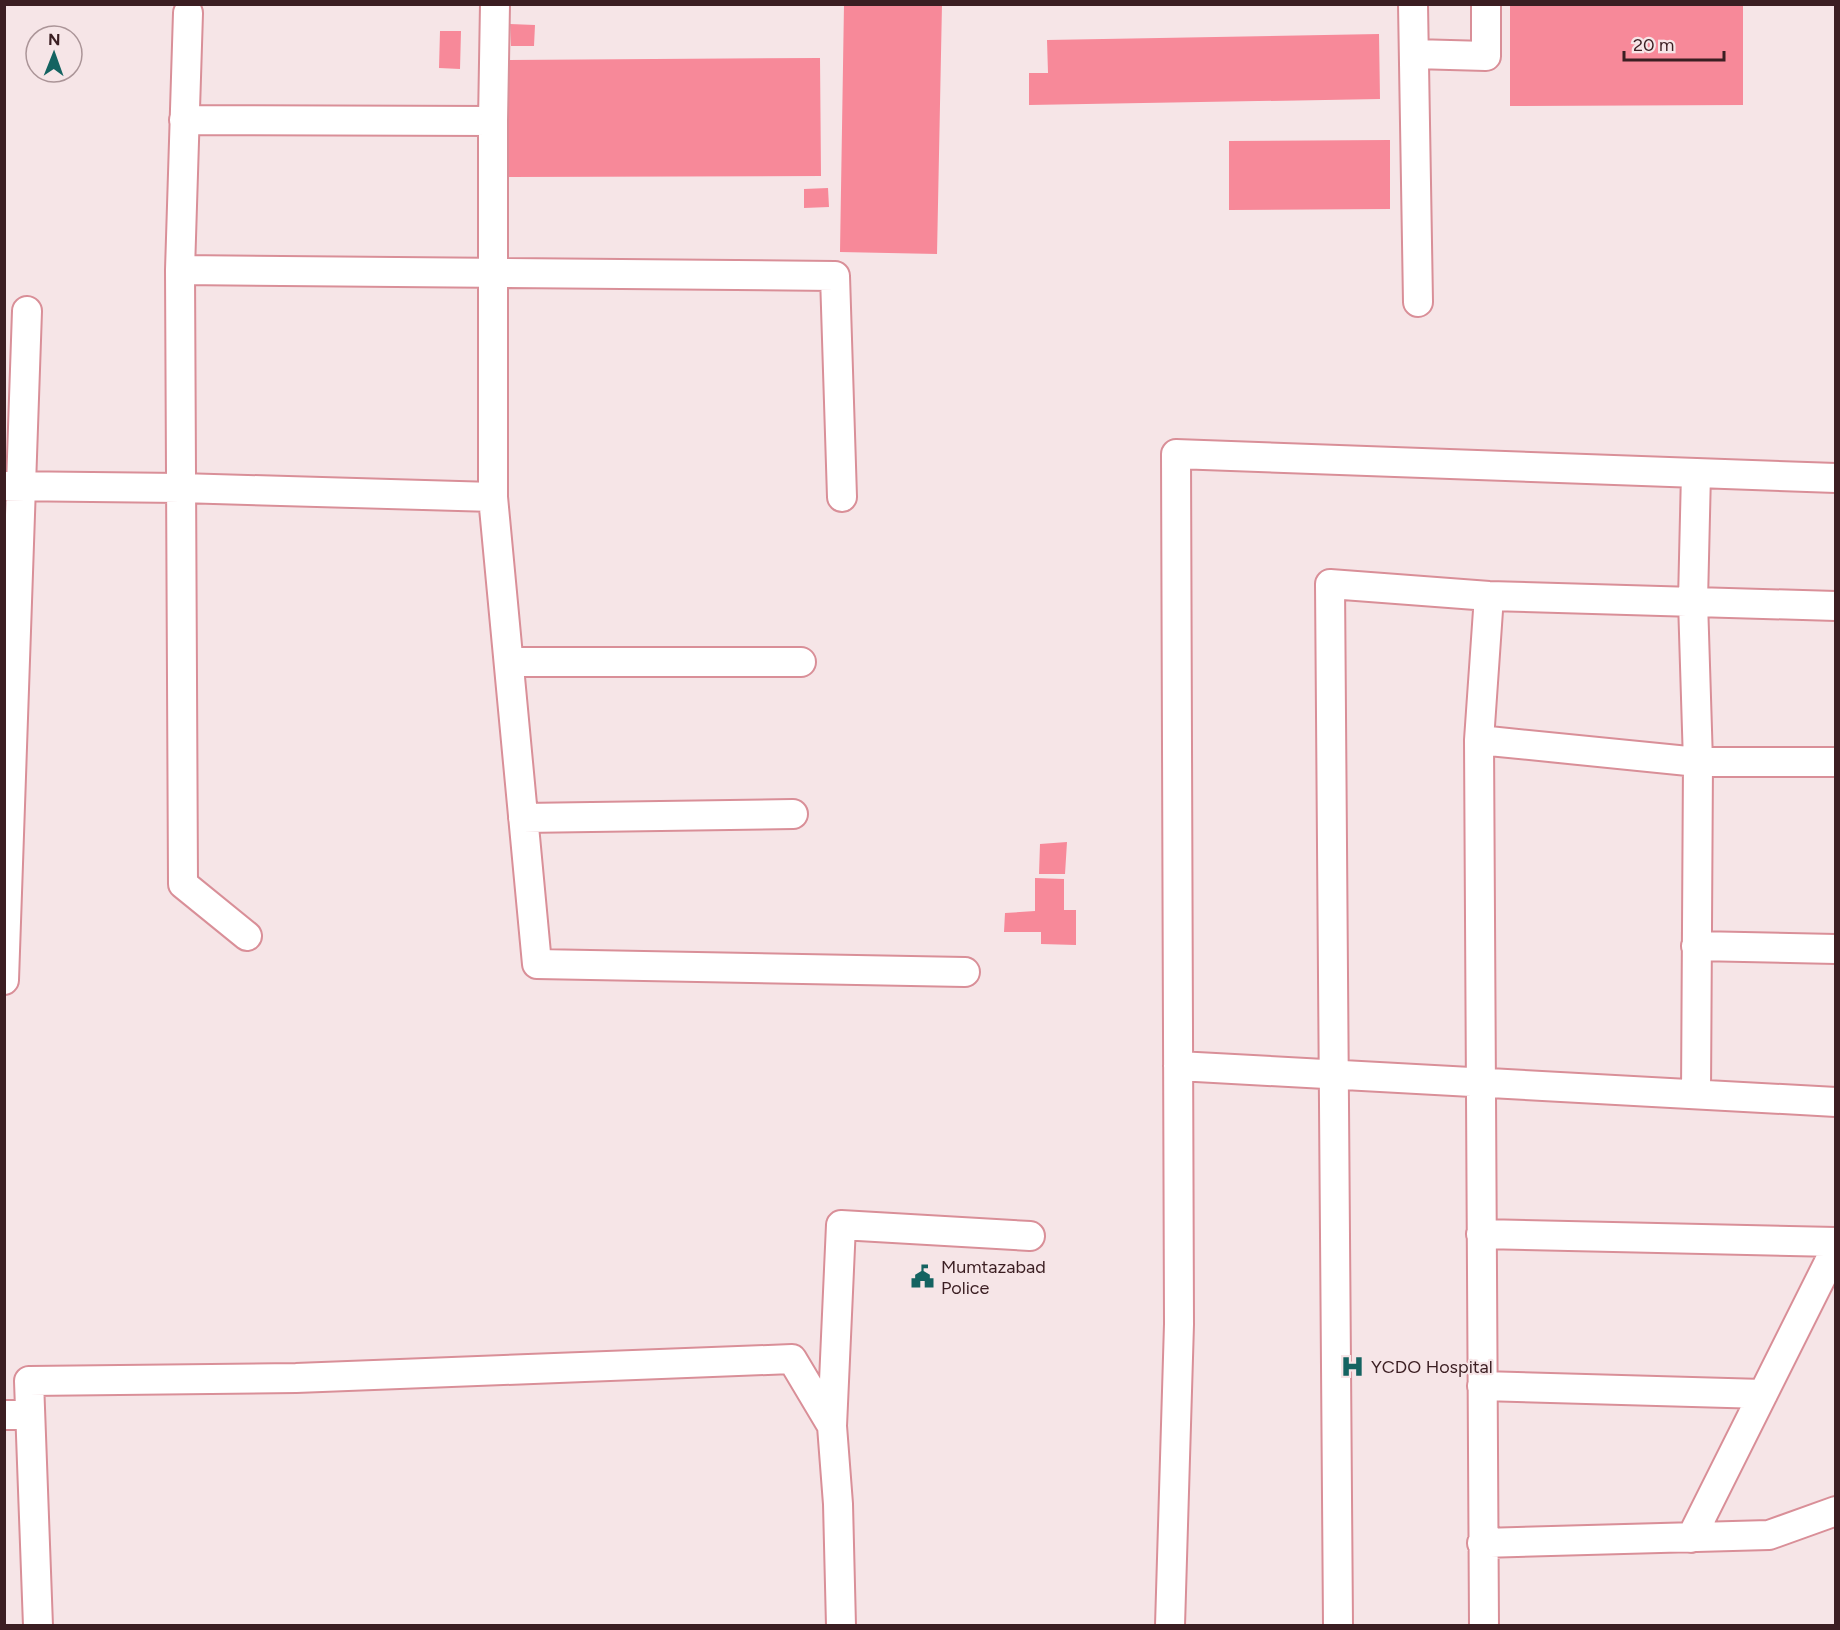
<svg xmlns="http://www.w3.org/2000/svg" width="1840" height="1630" viewBox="0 0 1840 1630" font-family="Figtree,sans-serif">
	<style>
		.building { fill: #f78999 }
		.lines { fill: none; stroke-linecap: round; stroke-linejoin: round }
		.minor-casing { stroke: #d98f98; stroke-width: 32 }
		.minor { stroke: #fff; stroke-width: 28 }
		.labels { text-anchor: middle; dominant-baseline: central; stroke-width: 4.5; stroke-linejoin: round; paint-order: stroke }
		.poi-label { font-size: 18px; fill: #3b1e22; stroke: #f6e5e7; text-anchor: start }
	</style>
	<rect width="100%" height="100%" fill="#f6e5e7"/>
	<path class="building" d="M 844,4 L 942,4 L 937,254 L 840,252 Z
		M 1510,4 L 1743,4 L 1743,105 L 1510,106 Z
		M 510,24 L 535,25 L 534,46 L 511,46 Z
		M 440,31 L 461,31 L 460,69 L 439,68 Z
		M 1379,34 L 1380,99 L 1029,105 L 1029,73 L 1048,73 L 1047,40 Z
		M 820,58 L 821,176 L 509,177 L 508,60 Z
		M 1390,140 L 1390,209 L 1229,210 L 1229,141 Z
		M 828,188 L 829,207 L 804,208 L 804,189 Z
		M 1067,842 L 1065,874 L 1039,874 L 1040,844 Z
		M 1035,878 L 1064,879 L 1064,910 L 1076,910 L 1076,945 L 1041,944 L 1041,932 L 1004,932 L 1005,913 L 1035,911 Z"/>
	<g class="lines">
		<defs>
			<path id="minor" d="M 1413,4 L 1418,302
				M 188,13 L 180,270 L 183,884 L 247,936
				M 1414,54 L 1486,56 L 1486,4
				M 184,120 L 493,121 L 493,497
				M 493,121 L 495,4
				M 180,270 L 835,276 L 842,497
				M 4,486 L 180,488 L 493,497 L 537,964 L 965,972
				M 509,662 L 801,662
				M 1479,740 L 1698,762 L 1836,762
				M 523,818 L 793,814
				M 1696,946 L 1836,949
				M 4,980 L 27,311
				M 1178,1066 L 1836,1102
				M 1696,1094 L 1698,762 L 1693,601 L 1696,473
				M 1481,1234 L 1836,1242
				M 1482,1386 L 1763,1394
				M 4,1415 L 30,1415
				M 832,1426 L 841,1225 L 1030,1236
				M 1691,1538 L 1836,1248
				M 1482,1543 L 1769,1535 L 1836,1511
				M 38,1626 L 29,1381 L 296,1378 L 792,1359 L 832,1426 L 838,1504 L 841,1626
				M 1170,1626 L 1179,1324 L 1176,454 L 1836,478
				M 1338,1626 L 1330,584 L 1489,596 L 1836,606
				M 1484,1626 L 1479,740 L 1489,596"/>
		</defs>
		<use href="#minor" class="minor-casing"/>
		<use href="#minor" class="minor"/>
	</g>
	<defs>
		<symbol id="civic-bare" viewBox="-9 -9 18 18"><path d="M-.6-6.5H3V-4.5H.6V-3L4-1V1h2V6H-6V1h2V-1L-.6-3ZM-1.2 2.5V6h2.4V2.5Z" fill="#146361" stroke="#f6e5e7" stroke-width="2.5" paint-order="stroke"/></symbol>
		<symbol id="hospital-bare" viewBox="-9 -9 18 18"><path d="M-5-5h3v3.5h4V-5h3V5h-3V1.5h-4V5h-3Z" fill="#146361" stroke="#f6e5e7" stroke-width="2.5" paint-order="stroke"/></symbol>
	</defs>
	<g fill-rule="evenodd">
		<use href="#civic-bare" x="906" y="1260" width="33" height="33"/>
		<use href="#hospital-bare" x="1336" y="1350" width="33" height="33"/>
	</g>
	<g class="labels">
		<g class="poi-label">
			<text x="941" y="1267">Mumtazabad<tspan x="941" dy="21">Police</tspan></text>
			<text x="1371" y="1367">YCDO Hospital</text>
		</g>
	</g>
	<rect width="1840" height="1630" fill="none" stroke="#3b1e22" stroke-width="12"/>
	<g transform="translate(54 54) rotate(1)"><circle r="28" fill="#f6e5e7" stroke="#ab9598" stroke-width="1.5"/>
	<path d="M0-4.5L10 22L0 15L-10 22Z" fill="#146361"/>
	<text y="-9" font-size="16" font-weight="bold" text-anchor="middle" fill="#3b1e22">N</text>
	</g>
	<path d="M1624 51v9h100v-9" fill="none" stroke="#3b1e22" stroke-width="3"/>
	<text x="1633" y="51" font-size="18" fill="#3b1e22" stroke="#f6e5e7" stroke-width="4.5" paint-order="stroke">20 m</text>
</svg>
